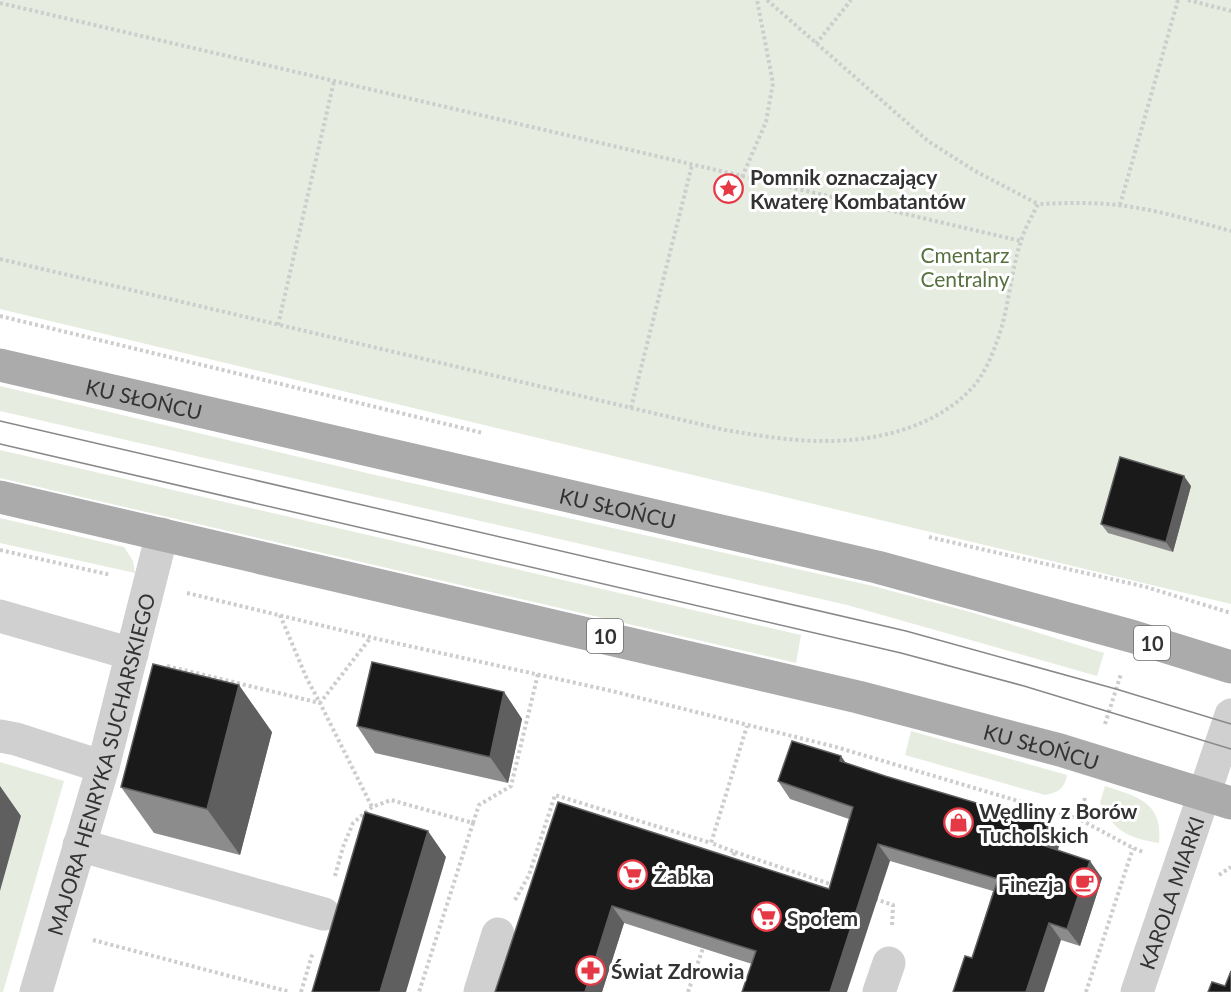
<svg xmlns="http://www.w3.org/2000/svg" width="1231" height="992" viewBox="0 0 1231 992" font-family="Lato,sans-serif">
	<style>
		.green { fill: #e6ecdf }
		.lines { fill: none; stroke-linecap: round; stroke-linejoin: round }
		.path { stroke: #cdcdcd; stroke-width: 4; stroke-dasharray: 3 3; stroke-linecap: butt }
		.street { stroke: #d0d0d0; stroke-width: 33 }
		.primary { stroke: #ababab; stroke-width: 33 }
		.tram { stroke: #888; stroke-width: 1.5 }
		.wall { fill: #8c8c8c }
		.shaded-wall { fill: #5f5f5f }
		.building { fill: #1a1a1a; stroke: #5f5f5f; stroke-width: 1.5 }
		.labels { text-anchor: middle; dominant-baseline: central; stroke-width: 6; stroke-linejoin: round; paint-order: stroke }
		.shield { fill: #fff; stroke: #707070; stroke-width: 1.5 }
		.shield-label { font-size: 20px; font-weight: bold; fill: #333 }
		.poi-label { font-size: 21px; font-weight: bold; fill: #333; stroke: #fff; text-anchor: start }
		.park-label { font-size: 21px; fill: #56703f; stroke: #fff }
		.street-label { font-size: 21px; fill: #333; stroke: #fff }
	</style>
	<rect width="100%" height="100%" fill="#fff"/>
	<path class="green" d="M 0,0 L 1231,0 L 1231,604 L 0,309 Z
		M 0,386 L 371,474 L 873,586 L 974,613 L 1104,653 L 1097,676 L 847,605 L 0,411 Z
		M 0,450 L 801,635 L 796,663 L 0,478 Z
		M 0,518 L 124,547 L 133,561 L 135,573 L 0,543 Z
		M 911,731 L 1067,775 C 1065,788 1058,793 1045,795 L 905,755 Z
		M 0,762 L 64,781 L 3,992 L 0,992 L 0,891 L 21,816 L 0,810 Z
		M 1105,786 C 1138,797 1163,802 1159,843 C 1129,838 1114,832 1100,803 Z"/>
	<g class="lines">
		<path class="path" d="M 767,0 L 928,141 L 975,171 L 1038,204
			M 1188,0 L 1231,11
			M 0,3 L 1021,241
			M 816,44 L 851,0
			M 742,177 L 766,122 L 773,83 L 757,0
			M 1120,205 L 1178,0
			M 0,259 L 725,430 C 756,435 789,441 821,441 C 874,442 935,428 972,388 C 983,376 991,358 996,344 C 1009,311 1010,274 1021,241 C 1025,228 1032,216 1038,204 C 1064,203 1090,202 1117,205 C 1155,209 1194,221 1231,231
			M 0,316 L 483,433
			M 278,325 L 334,81
			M 631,408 L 692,165
			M 929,537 L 1146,587 L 1231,613
			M 0,550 L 111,575
			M 187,593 L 382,640 L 612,691 L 836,747 L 1079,819
			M 280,615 L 307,679 L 320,703 L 371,637
			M 167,666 L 320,703 L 372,807
			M 1105,724 L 1121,674
			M 1085,798 L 1079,819 L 1133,848 L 1143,852
			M 473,823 L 479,805 L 511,786 L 538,674
			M 735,852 L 833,885
			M 731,861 L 735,852 L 711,843 L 747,726
			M 1219,875 L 1231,867
			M 335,876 L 343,847 L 353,823 L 372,807 L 391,800 L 473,823 L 419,992
			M 875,899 L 893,905 L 892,926
			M 515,900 L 529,875 L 555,795 L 711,843
			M 93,940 L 290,992
			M 301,992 L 313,952
			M 688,992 L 703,948
			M 1086,992 L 1133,848"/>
		<g class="street">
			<path d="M 0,616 L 132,654"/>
			<path d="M 0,736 L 16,739 L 103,767"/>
			<path d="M 79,845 L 324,914"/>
			<path id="s1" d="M 36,992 L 103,767 L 162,534"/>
			<path d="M 480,992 L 498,934"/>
			<path d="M 879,992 L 889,963"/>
			<path id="s2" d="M 1137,992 L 1231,715"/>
		</g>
		<g class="primary">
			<path id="s3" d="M 0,365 L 877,567 L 1131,636 L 1231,667"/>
			<path id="s4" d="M 0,497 L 858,697 L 1060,750 L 1231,803"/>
		</g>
		<path class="tram" d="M 0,421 L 906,631 L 1116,689 L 1231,724
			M 0,444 L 901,653 L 1024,686 L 1231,749"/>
	</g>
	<path class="wall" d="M 1191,486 L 1173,552 L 1108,533 L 1101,524 Z
		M 504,692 L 522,719 L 508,783 L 375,753 L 357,726 Z
		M 272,732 L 240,855 L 154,833 L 121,787 Z
		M 846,763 L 885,776 L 1048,824 L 1060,842 L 1058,850 L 1102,878 L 1080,946 L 1061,940 L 972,958 L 993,891 L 890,861 L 752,964 L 624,923 L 602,992 L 558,802 L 829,889 L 849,819 L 790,799 L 778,781 Z"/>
	<path class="shaded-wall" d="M 1184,476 L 1191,486 L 1173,552 L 1166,542 Z
		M 239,685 L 272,732 L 240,855 L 207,809 Z
		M 504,692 L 522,719 L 508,783 L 490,757 Z
		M 841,756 L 853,773 L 840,761 Z
		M 0,786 L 21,816 L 0,891 Z
		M 1048,824 L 1060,842 L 1054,862 L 1042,845 Z
		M 428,831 L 446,857 L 406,992 L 380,992 Z
		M 878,844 L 890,861 L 847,992 L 830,992 Z
		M 1090,861 L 1102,878 L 1080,946 L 1067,929 Z
		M 612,906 L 624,923 L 602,992 L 585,992 Z
		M 1049,923 L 1061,940 L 1044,992 L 1026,992 Z"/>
	<path class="building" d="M 1120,457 L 1184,476 L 1166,542 L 1101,524 Z
		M 372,662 L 504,692 L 490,757 L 357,726 Z
		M 153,664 L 239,685 L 207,809 L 121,787 Z
		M 792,741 L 841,756 L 840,761 L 885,776 L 1048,824 L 1042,845 L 1090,861 L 1067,929 L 1049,923 L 1026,992 L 953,992 L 965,956 L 972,958 L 998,879 L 878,844 L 830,992 L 742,992 L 756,951 L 612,906 L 585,992 L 495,992 L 558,802 L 829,889 L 853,807 L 778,781 Z
		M 365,812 L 428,831 L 380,992 L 312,992 Z
		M 1231,971 L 1231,992 L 1208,992 L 1212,982 L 1225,986 Z"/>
	<defs>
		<symbol id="sight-ring" viewBox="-11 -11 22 22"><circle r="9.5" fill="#fff" stroke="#e63946" stroke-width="1.5"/><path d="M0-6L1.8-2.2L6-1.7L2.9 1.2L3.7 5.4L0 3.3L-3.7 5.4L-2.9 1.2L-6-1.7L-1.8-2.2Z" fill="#e63946"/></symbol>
		<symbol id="shop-ring" viewBox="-11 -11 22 22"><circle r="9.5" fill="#fff" stroke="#e63946" stroke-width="1.5"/><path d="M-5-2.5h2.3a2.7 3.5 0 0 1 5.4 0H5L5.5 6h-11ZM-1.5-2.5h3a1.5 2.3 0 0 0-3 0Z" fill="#e63946"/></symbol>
		<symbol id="supermarket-ring" viewBox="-11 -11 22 22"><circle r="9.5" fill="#fff" stroke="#e63946" stroke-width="1.5"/><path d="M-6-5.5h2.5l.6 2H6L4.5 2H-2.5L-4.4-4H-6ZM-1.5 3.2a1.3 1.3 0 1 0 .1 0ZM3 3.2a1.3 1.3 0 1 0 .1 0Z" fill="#e63946"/></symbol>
		<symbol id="cafe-ring" viewBox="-11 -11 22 22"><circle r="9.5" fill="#fff" stroke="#e63946" stroke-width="1.5"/><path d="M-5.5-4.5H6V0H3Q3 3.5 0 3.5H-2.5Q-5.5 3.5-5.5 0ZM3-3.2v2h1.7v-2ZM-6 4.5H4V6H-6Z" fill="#e63946"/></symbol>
		<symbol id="pharmacy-ring" viewBox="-11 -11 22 22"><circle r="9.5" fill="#fff" stroke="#e63946" stroke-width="1.5"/><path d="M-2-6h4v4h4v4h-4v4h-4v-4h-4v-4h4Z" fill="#e63946"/></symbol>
	</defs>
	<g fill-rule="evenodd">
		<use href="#sight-ring" x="712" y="172" width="33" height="33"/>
		<use href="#shop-ring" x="942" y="806" width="33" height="33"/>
		<use href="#supermarket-ring" x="616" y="858" width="33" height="33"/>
		<use href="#cafe-ring" x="1068" y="866" width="33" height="33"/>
		<use href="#supermarket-ring" x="750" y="900" width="33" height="33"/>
		<use href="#pharmacy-ring" x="574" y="954" width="33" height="33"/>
	</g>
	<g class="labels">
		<g class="shield">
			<rect x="587" y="619" width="36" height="34" rx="4.5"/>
			<rect x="1134" y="626" width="36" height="34" rx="4.5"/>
		</g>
		<g class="shield-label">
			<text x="605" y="636">10</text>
			<text x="1152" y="643">10</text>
		</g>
		<g class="poi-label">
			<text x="750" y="176">Pomnik oznaczający<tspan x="750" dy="24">Kwaterę Kombatantów</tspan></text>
			<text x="979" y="810">Wędliny z Borów<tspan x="979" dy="24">Tucholskich</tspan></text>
			<text x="654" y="875">Żabka</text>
			<text x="1064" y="883" text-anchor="end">Finezja</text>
			<text x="787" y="917">Społem</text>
			<text x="611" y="970">Świat Zdrowia</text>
		</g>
		<g class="park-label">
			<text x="965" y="254">Cmentarz<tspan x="965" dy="24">Centralny</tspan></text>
		</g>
		<g class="street-label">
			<text stroke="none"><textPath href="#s3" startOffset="148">KU SŁOŃCU</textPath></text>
			<text stroke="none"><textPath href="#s3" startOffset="634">KU SŁOŃCU</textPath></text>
			<text stroke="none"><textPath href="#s4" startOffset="1071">KU SŁOŃCU</textPath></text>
			<text stroke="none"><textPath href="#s1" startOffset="237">MAJORA HENRYKA SUCHARSKIEGO</textPath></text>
			<text stroke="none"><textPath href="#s2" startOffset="105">KAROLA MIARKI</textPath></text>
		</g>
	</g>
</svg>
